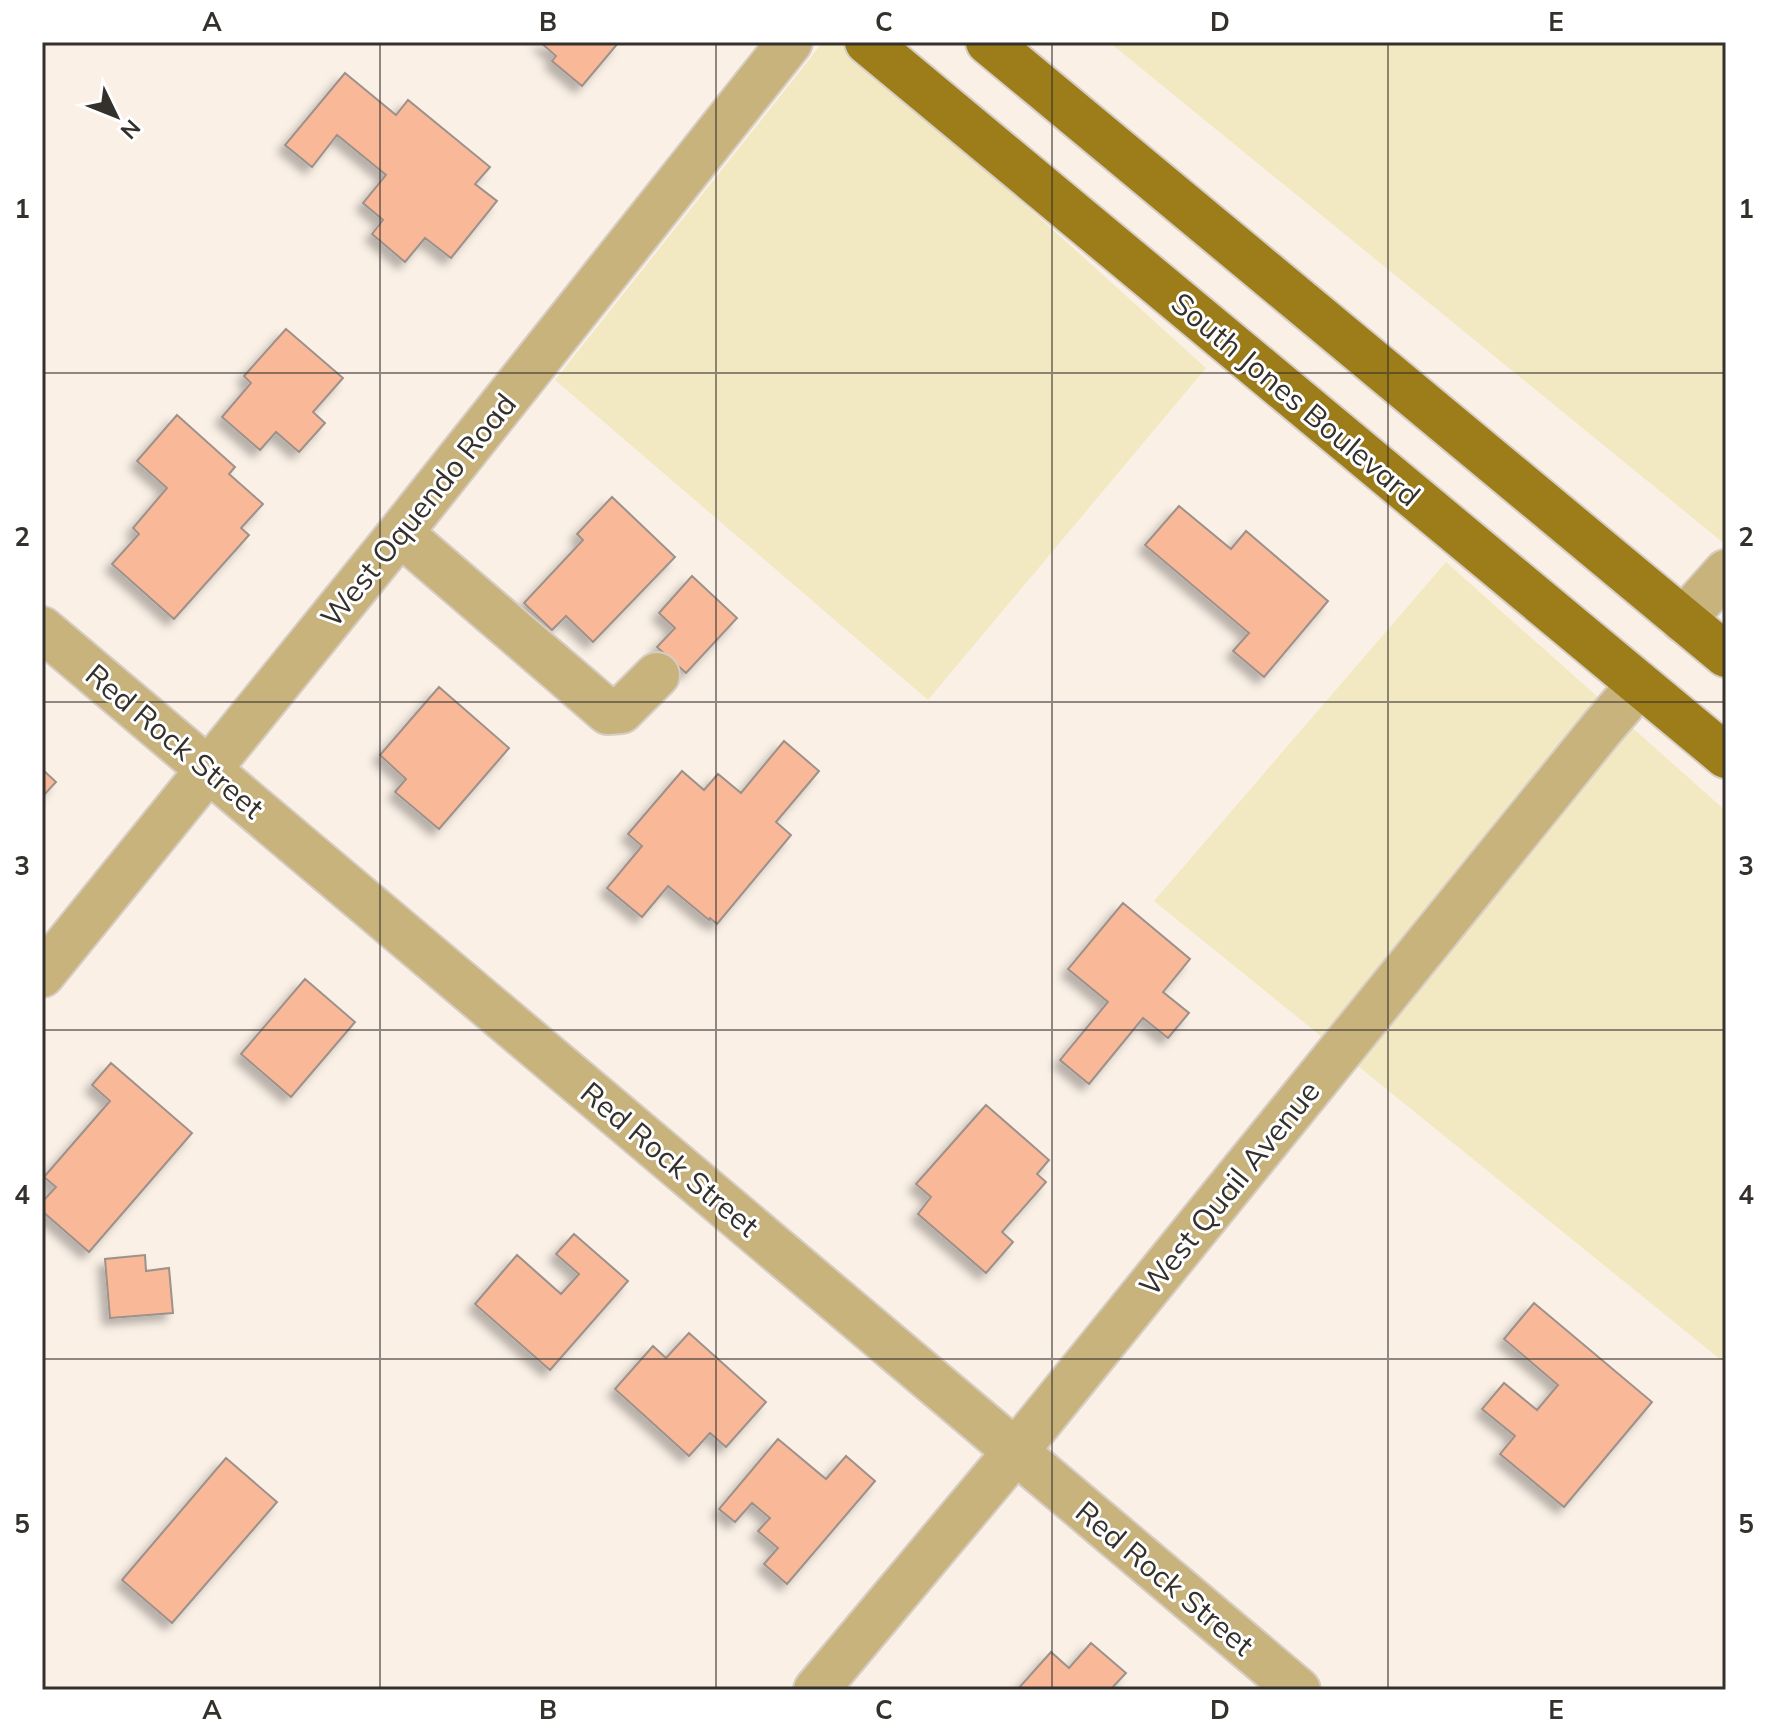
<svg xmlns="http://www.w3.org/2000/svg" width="1768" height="1732" viewBox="0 0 1768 1732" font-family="Mulish,sans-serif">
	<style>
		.sand { fill: #f2e9c3 }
		.building { fill: #f9b897; stroke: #9d918b; stroke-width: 2; filter: url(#shadow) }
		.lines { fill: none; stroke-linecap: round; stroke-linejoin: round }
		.minor-casing { stroke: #d6cdc5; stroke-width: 48 }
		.major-casing { stroke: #d6cdc5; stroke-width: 48 }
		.minor { stroke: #c9b37c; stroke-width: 44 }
		.major { stroke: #9d7d19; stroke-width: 44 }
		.grid { fill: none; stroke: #34302c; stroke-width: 2; stroke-opacity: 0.55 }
		.labels { text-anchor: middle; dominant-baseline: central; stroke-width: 6; stroke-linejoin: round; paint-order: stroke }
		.street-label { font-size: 30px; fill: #34302c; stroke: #fff }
		.neatline { fill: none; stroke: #34302c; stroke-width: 3 }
		.grid-label { font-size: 26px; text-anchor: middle; font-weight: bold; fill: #34302c }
	</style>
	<defs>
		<filter id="shadow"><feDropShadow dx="-7" dy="7" stdDeviation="4" flood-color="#0004"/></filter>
	</defs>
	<rect width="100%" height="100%" fill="#faf0e6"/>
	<path class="sand" d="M 823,42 L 845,42 L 1206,368 L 928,700 L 555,380 Z
		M 1109,42 L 1726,42 L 1726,545 Z
		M 1446,562 L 1726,811 L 1726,1364 L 1154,901 Z"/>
	<path class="building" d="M 540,42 L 619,42 L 582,86 L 552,61 L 556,56 Z
		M 345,73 L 396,115 L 408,100 L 490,167 L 475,184 L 497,201 L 451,258 L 425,238 L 405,262 L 372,234 L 383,220 L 363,203 L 386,175 L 337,135 L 312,167 L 285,145 Z
		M 286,329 L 343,378 L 313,412 L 325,423 L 299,452 L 276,432 L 260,450 L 222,417 L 251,383 L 244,376 Z
		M 177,415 L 235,467 L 229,474 L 263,504 L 241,528 L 249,535 L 174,619 L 112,564 L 139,534 L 133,528 L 167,488 L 137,461 Z
		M 612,497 L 675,557 L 593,642 L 566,616 L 552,630 L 524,603 L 583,540 L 577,534 Z
		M 1179,506 L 1231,549 L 1246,531 L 1328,601 L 1264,677 L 1233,651 L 1249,633 L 1145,545 Z
		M 692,576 L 737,618 L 686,673 L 657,647 L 675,628 L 659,613 Z
		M 439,687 L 509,748 L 439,829 L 395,792 L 406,779 L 380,755 Z
		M 784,741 L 819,771 L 776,822 L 791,835 L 717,924 L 710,918 L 709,920 L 668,886 L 642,917 L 607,888 L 642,846 L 628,834 L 682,771 L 704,790 L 718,774 L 741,793 Z
		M 42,769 L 56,782 L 42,797 Z
		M 1123,903 L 1190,959 L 1163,992 L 1189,1013 L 1168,1038 L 1143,1018 L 1089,1084 L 1060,1060 L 1108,1002 L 1068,969 Z
		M 305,979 L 355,1022 L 291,1097 L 241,1054 Z
		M 111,1063 L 192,1133 L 89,1252 L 42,1211 L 42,1202 L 56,1187 L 44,1177 L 110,1101 L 92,1085 Z
		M 986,1105 L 1049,1160 L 1037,1174 L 1046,1182 L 1002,1232 L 1013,1242 L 986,1273 L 918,1214 L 931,1197 L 916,1184 Z
		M 574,1234 L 628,1281 L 550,1370 L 475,1304 L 517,1255 L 561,1294 L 579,1274 L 556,1254 Z
		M 145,1255 L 146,1271 L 169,1268 L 173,1313 L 110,1318 L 105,1259 Z
		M 1534,1303 L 1652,1402 L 1564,1507 L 1500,1454 L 1515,1436 L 1482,1409 L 1504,1383 L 1537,1410 L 1558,1385 L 1504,1339 Z
		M 689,1333 L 766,1402 L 726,1447 L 710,1433 L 689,1456 L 615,1389 L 653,1346 L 666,1358 Z
		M 778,1439 L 826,1479 L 846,1456 L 875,1481 L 787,1584 L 764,1564 L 778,1548 L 758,1531 L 770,1518 L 752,1503 L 735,1522 L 719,1509 Z
		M 226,1458 L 277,1502 L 172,1623 L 122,1580 Z
		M 1091,1643 L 1126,1673 L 1110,1690 L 1017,1690 L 1051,1652 L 1069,1668 Z"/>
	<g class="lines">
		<defs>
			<path id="minor" d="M 400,533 L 608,712 L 621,711 L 657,675
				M 1683,620 L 1726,572
				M 42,629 L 1298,1690
				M 42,975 L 400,533 L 790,42
				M 816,1690 L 1016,1451 L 1602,728 L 1639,685"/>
			<path id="major" d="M 867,42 L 1726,756
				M 988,42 L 1726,655"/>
		</defs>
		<use href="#minor" class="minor-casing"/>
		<use href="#major" class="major-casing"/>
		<use href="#minor" class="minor"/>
		<use href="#major" class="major"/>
	</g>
	<path class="grid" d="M 380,42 L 380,1690M 716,42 L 716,1690M 1052,42 L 1052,1690M 1388,42 L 1388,1690M 42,373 L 1726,373M 42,702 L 1726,702M 42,1030 L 1726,1030M 42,1359 L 1726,1359"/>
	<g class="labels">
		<g class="street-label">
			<text transform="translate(1296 399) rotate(40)">South Jones Boulevard</text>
			<text transform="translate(418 510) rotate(-51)">West Oquendo Road</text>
			<text transform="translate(175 741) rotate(40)">Red Rock Street</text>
			<text transform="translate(670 1159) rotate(40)">Red Rock Street</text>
			<text transform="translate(1229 1188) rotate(-51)">West Quail Avenue</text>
			<text transform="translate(1165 1578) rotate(40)">Red Rock Street</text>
		</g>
	</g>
	<rect width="1768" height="1732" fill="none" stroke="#ffffff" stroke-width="88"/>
	<g transform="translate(116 116) rotate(133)" stroke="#ffffff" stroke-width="6" paint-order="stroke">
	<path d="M0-6L14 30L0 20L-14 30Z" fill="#34302c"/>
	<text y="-12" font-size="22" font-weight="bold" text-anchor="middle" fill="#34302c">N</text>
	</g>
	<rect x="44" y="44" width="1680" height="1644" class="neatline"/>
	<g class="grid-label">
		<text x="212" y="31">A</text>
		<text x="548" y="31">B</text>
		<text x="884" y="31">C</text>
		<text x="1220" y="31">D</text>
		<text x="1556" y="31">E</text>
		<text x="22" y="218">1</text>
		<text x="1746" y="218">1</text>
		<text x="22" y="546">2</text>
		<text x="1746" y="546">2</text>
		<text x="22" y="875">3</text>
		<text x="1746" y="875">3</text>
		<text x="22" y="1204">4</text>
		<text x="1746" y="1204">4</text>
		<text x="22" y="1533">5</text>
		<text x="1746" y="1533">5</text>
		<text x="212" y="1719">A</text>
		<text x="548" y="1719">B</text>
		<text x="884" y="1719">C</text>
		<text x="1220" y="1719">D</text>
		<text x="1556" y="1719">E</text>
	</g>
</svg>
